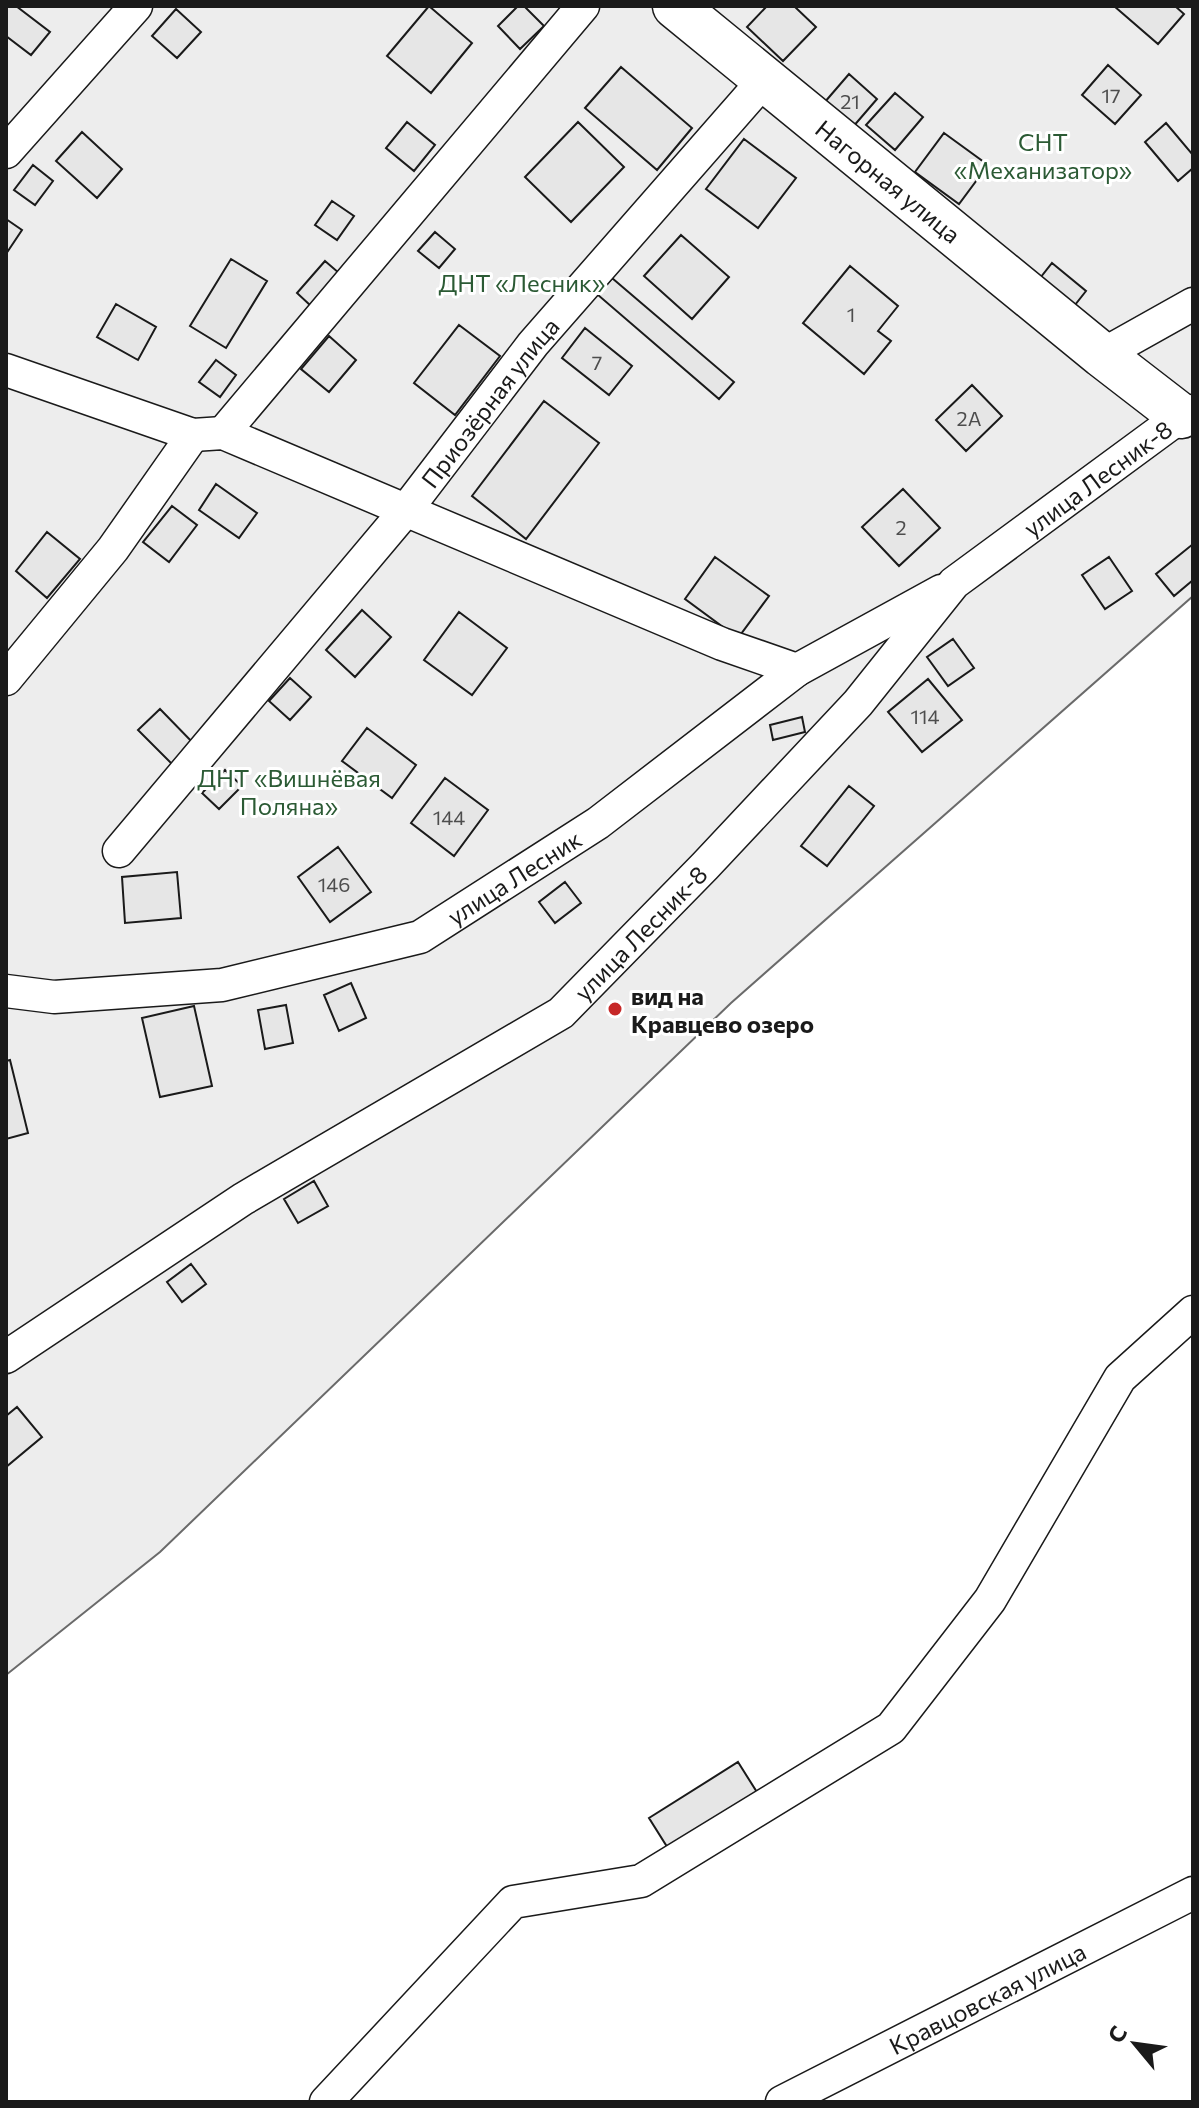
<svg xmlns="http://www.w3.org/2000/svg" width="1199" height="2108" viewBox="0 0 1199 2108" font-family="Commissioner,sans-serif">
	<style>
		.built { fill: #ededed; stroke: #6a6a6a; stroke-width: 2 }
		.building { fill: #e6e6e6; stroke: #1a1a1a; stroke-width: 2 }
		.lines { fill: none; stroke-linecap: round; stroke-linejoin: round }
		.street-casing { stroke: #1a1a1a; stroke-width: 35 }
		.secondary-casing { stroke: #1a1a1a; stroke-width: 47 }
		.street { stroke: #fff; stroke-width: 32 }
		.secondary { stroke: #fff; stroke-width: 44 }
		.poi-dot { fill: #c62828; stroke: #fff; stroke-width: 3 }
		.labels { text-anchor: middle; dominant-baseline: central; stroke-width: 6; stroke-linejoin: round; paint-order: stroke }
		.number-label { font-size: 20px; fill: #4d4d4d }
		.park-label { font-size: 24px; fill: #2b5a34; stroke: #fff }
		.street-label { font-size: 24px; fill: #1a1a1a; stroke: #fff }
		.poi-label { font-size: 24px; font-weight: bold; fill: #1a1a1a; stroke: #fff; text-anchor: start }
	</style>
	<rect width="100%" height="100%" fill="#fff"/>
	<path class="built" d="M 6,6 L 1193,6 L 1193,596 L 731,1003 L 160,1552 L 6,1675 Z"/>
	<path class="building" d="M 6,6 L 16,6 L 50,32 L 31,55 L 6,36 Z
		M 429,6 L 472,43 L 431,93 L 387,56 Z
		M 518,6 L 524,6 L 544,26 L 520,49 L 498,26 Z
		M 767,6 L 794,6 L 816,27 L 783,61 L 747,27 Z
		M 1114,6 L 1175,6 L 1184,14 L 1158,44 Z
		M 176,9 L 201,32 L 177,58 L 152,36 Z
		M 1108,65 L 1141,95 L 1115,124 L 1082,95 Z
		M 621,67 L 692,128 L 657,170 L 585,108 Z
		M 849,74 L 877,99 L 852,128 L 824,103 Z
		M 895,93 L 923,117 L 895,150 L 866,125 Z
		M 407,122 L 435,145 L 414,171 L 386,148 Z
		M 578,122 L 624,167 L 571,222 L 525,177 Z
		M 1166,123 L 1193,155 L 1193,168 L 1178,181 L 1145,142 Z
		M 82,132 L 122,169 L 97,198 L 56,161 Z
		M 944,133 L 988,165 L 959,204 L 915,172 Z
		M 744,139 L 796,178 L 758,228 L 706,189 Z
		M 33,165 L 53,181 L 35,205 L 14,190 Z
		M 332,201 L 354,216 L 337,240 L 315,225 Z
		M 6,219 L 22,230 L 8,251 L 6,249 Z
		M 435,232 L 455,249 L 439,268 L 418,251 Z
		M 681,235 L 729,277 L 692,319 L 644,276 Z
		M 231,259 L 267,281 L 226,348 L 190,326 Z
		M 325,261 L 339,273 L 311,306 L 297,293 Z
		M 1052,263 L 1086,291 L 1067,315 L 1033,287 Z
		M 850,266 L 898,306 L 878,331 L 891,341 L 864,374 L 803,323 Z
		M 612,278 L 734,382 L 719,399 L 598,295 Z
		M 116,304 L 156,327 L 138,360 L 97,337 Z
		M 459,325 L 500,356 L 455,415 L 414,383 Z
		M 585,328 L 632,366 L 609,395 L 562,358 Z
		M 329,336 L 356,360 L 329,392 L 301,369 Z
		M 216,360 L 236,375 L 220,397 L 199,382 Z
		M 972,385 L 1002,416 L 966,451 L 936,420 Z
		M 544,401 L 599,443 L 526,539 L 472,496 Z
		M 216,484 L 257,513 L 239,538 L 199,510 Z
		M 903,489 L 940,528 L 899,566 L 862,527 Z
		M 172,506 L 197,525 L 169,562 L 143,542 Z
		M 47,532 L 80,559 L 47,598 L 16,571 Z
		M 1193,544 L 1193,580 L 1174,596 L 1156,574 Z
		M 715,557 L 769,596 L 738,638 L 685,599 Z
		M 1109,557 L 1132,591 L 1105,609 L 1082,575 Z
		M 362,610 L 391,637 L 355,677 L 326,650 Z
		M 459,612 L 507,648 L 472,695 L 424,660 Z
		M 953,639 L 974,668 L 948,686 L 927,657 Z
		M 290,678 L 311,697 L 290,720 L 269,701 Z
		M 928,679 L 962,720 L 922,752 L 888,712 Z
		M 160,709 L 198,748 L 177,769 L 138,730 Z
		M 802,717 L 805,732 L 773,740 L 770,725 Z
		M 367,728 L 416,765 L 392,798 L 342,761 Z
		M 225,770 L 242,786 L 219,809 L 202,793 Z
		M 445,778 L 488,810 L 454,856 L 411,823 Z
		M 849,786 L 874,806 L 827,866 L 801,846 Z
		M 338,847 L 371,892 L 330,922 L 298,877 Z
		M 177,872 L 181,918 L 125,923 L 122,877 Z
		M 565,882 L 581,903 L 555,923 L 539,902 Z
		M 351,983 L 366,1018 L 339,1031 L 324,995 Z
		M 286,1005 L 293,1043 L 265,1049 L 258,1010 Z
		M 194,1006 L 212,1086 L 160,1097 L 142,1018 Z
		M 10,1060 L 28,1133 L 6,1139 L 6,1061 Z
		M 314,1181 L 328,1206 L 298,1223 L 284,1199 Z
		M 191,1264 L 206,1284 L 182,1302 L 167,1282 Z
		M 17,1407 L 42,1437 L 6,1467 L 6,1416 Z
		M 738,1762 L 760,1797 L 671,1853 L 649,1818 Z"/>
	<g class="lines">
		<defs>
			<g id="street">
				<path d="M 6,152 L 136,6"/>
				<path d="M 1102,355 L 1193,304"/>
				<path d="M 6,370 L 193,435 L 223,433 L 722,644 L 797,670"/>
				<path d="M 223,433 L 583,6"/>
				<path d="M 6,679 L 113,549 L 193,435"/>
				<path id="s1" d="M 119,851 L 406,510 L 533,344 L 765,79"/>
				<path id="s2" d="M 6,991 L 54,997 L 222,985 L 420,937 L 598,823 L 797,670 L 941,591"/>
				<path id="s3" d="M 6,1357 L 243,1199 L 561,1013 L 705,866 L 858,703 L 954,583 L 1181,416 L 1193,411"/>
				<path d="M 326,2102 L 513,1902 L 641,1881 L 891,1728 L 990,1600 L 1120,1378 L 1193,1312"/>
				<path id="s4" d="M 782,2102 L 1193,1893"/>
			</g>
			<g id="secondary">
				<path id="s5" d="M 675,6 L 1102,355 L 1181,416"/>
			</g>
		</defs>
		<use href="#street" class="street-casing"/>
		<use href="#secondary" class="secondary-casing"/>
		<use href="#street" class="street"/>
		<use href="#secondary" class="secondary"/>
	</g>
	<circle class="poi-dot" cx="615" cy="1009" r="8"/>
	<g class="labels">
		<g class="number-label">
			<text x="1111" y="95">17</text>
			<text x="850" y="101">21</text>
			<text x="851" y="314">1</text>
			<text x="597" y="362">7</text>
			<text x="969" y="418">2А</text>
			<text x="901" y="527">2</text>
			<text x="925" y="716">114</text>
			<text x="449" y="817">144</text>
			<text x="334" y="884">146</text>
		</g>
		<g class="park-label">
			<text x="1043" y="141">СНТ<tspan x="1043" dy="28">«Механизатор»</tspan></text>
			<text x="522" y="282">ДНТ «Лесник»</text>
			<text x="289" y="777">ДНТ «Вишнёвая<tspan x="289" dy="28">Поляна»</tspan></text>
		</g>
		<g class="street-label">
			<text stroke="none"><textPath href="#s5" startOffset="276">Нагорная улица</textPath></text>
			<text stroke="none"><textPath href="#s1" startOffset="582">Приозёрная улица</textPath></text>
			<text stroke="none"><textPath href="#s3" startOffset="1414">улица Лесник-8</textPath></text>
			<text stroke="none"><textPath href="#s2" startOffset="532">улица Лесник</textPath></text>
			<text stroke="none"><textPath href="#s3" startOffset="766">улица Лесник-8</textPath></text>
			<text stroke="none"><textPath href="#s4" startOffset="230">Кравцовская улица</textPath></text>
		</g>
		<g class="poi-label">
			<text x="631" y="995">вид на<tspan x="631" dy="28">Кравцево озеро</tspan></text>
		</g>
	</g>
	<rect width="1199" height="2108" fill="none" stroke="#1a1a1a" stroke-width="16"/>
	<g transform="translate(1135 2044) rotate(299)" stroke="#ffffff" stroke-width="6" paint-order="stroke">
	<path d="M0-6L14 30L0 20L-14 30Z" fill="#1a1a1a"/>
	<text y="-12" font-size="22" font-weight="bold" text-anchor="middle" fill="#1a1a1a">С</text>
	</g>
</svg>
